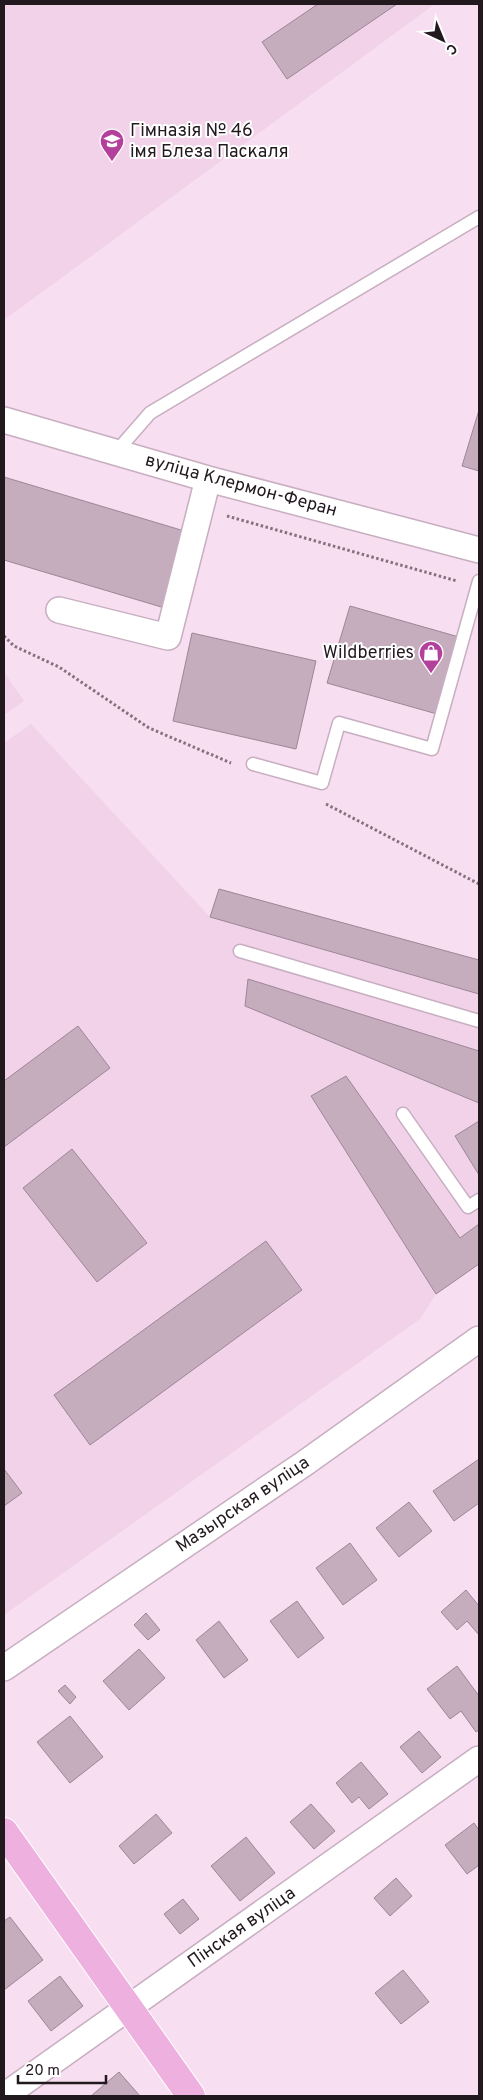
<svg xmlns="http://www.w3.org/2000/svg" width="483" height="2100" viewBox="0 0 483 2100" font-family="Overpass,sans-serif">
	<style>
		.built { fill: #f2d2e9 }
		.building { fill: #c5adbe; stroke: #9d8697 }
		.lines { fill: none; stroke-linecap: round; stroke-linejoin: round }
		.service-casing { stroke: #c7aec0; stroke-width: 15 }
		.minor-casing { stroke: #c7aec0; stroke-width: 28 }
		.primary-casing { stroke: #fff; stroke-width: 30 }
		.path { stroke: #83727e; stroke-width: 3; stroke-dasharray: 2.5 2.5; stroke-linecap: butt }
		.service { stroke: #fff; stroke-width: 12 }
		.minor { stroke: #fff; stroke-width: 25 }
		.primary { stroke: #edb0df; stroke-width: 28 }
		.labels { text-anchor: middle; dominant-baseline: central; stroke-width: 4; stroke-linejoin: round; paint-order: stroke }
		.poi-label { font-size: 18px; fill: #22191f; stroke: #fff; text-anchor: start }
		.street-label { font-size: 18px; fill: #22191f; stroke: #fff }
	</style>
	<rect width="100%" height="100%" fill="#f7def0"/>
	<path class="built" d="M 4,4 L 435,4 L 4,320 Z
		M 4,672 L 24,701 L 4,715 Z
		M 31,724 L 210,917 L 219,889 L 479,960 L 479,1264 L 436,1294 L 420,1319 L 4,1615 L 4,743 Z"/>
	<path class="building" d="M 318,4 L 397,4 L 287,79 L 262,42 Z
		M 479,410 L 479,471 L 462,466 Z
		M 4,477 L 191,533 L 168,609 L 4,560 Z
		M 350,606 L 459,637 L 437,714 L 327,683 Z
		M 192,633 L 316,661 L 296,749 L 173,721 Z
		M 219,889 L 479,960 L 479,994 L 210,917 Z
		M 248,979 L 479,1051 L 479,1103 L 245,1006 Z
		M 78,1026 L 110,1068 L 4,1147 L 4,1081 Z
		M 346,1076 L 460,1238 L 479,1224 L 479,1264 L 436,1294 L 311,1096 Z
		M 479,1121 L 479,1175 L 455,1136 Z
		M 72,1149 L 147,1243 L 97,1282 L 23,1188 Z
		M 266,1241 L 302,1290 L 90,1445 L 54,1395 Z
		M 479,1459 L 479,1503 L 454,1521 L 433,1491 Z
		M 4,1469 L 22,1493 L 4,1506 Z
		M 409,1502 L 432,1531 L 399,1557 L 376,1528 Z
		M 350,1543 L 377,1580 L 343,1605 L 316,1568 Z
		M 466,1590 L 479,1606 L 479,1635 L 467,1621 L 457,1630 L 441,1612 Z
		M 297,1601 L 324,1638 L 298,1658 L 270,1621 Z
		M 146,1613 L 160,1630 L 148,1640 L 134,1625 Z
		M 219,1621 L 248,1660 L 224,1678 L 196,1640 Z
		M 139,1649 L 165,1678 L 129,1710 L 103,1681 Z
		M 457,1666 L 479,1696 L 479,1730 L 476,1732 L 461,1711 L 450,1719 L 427,1689 Z
		M 65,1685 L 76,1697 L 70,1704 L 58,1691 Z
		M 70,1716 L 103,1757 L 70,1783 L 37,1742 Z
		M 419,1731 L 441,1757 L 422,1773 L 400,1747 Z
		M 361,1762 L 388,1794 L 369,1809 L 359,1797 L 352,1803 L 336,1783 Z
		M 311,1804 L 335,1831 L 314,1849 L 290,1822 Z
		M 156,1814 L 172,1833 L 134,1864 L 119,1846 Z
		M 474,1823 L 479,1830 L 479,1865 L 467,1874 L 445,1845 Z
		M 246,1837 L 275,1873 L 240,1901 L 211,1866 Z
		M 396,1878 L 412,1896 L 390,1916 L 374,1898 Z
		M 183,1899 L 199,1919 L 180,1934 L 164,1914 Z
		M 10,1917 L 43,1960 L 4,1990 L 4,1921 Z
		M 403,1970 L 429,2002 L 401,2024 L 375,1993 Z
		M 60,1976 L 83,2006 L 51,2031 L 28,2001 Z
		M 119,2072 L 140,2096 L 91,2096 Z"/>
	<g class="lines">
		<defs>
			<path id="service" d="M 116,452 L 150,413 L 479,217
				M 253,764 L 322,783 L 339,723 L 432,749 L 479,581
				M 240,951 L 479,1021
				M 403,1114 L 468,1207 L 479,1200"/>
			<path id="minor" d="M 4,420 L 208,479 L 479,550
				M 59,610 L 168,637 L 208,479
				M 4,1668 L 305,1463 L 479,1339
				M 4,2096 L 479,1759"/>
			<path id="primary" d="M 4,1832 L 191,2096"/>
		</defs>
		<use href="#service" class="service-casing"/>
		<use href="#minor" class="minor-casing"/>
		<use href="#primary" class="primary-casing"/>
		<path class="path" d="M 227,516 L 457,581
			M 4,636 L 14,646 L 59,667 L 149,728 L 231,763
			M 326,804 L 479,884"/>
		<use href="#service" class="service"/>
		<use href="#minor" class="minor"/>
		<use href="#primary" class="primary"/>
	</g>
	<defs>
		<symbol id="school-pin" viewBox="-11 -11 22 30"><path d="M0 17L-7.5 6A9.5 9.5 0 1 1 7.5 6Z" fill="#b3419c" stroke="#fff"/><path d="M0-5L7-2L0 1L-7-2ZM-4 1L0 2.5L4 1V4Q0 6-4 4Z" fill="#fff"/></symbol>
		<symbol id="shop-pin" viewBox="-11 -11 22 30"><path d="M0 17L-7.5 6A9.5 9.5 0 1 1 7.5 6Z" fill="#b3419c" stroke="#fff"/><path d="M-5-2.5h2.3a2.7 3.5 0 0 1 5.4 0H5L5.5 6h-11ZM-1.5-2.5h3a1.5 2.3 0 0 0-3 0Z" fill="#fff"/></symbol>
	</defs>
	<g fill-rule="evenodd">
		<use href="#school-pin" x="98" y="127" width="28" height="38"/>
		<use href="#shop-pin" x="417" y="639" width="28" height="38"/>
	</g>
	<g class="labels">
		<g class="poi-label">
			<text x="130" y="131">Гімназія № 46<tspan x="130" dy="21">імя Блеза Паскаля</tspan></text>
			<text x="414" y="653" text-anchor="end">Wildberries</text>
		</g>
		<g class="street-label">
			<text transform="translate(241 486) rotate(15)">вуліца Клермон-Феран</text>
			<text transform="translate(243 1505) rotate(-34)">Мазырская вуліца</text>
			<text transform="translate(242 1928) rotate(-35)">Пінская вуліца</text>
		</g>
	</g>
	<rect width="483" height="2100" fill="none" stroke="#22191f" stroke-width="10"/>
	<g transform="translate(443 40) rotate(136)" stroke="#ffffff" stroke-width="4" paint-order="stroke">
	<path d="M0-4L9 19L0 12L-9 19Z" fill="#22191f"/>
	<text y="-8" font-size="14" font-weight="bold" text-anchor="middle" fill="#22191f">С</text>
	</g>
	<path d="M18 2075v8h88v-8" fill="none" stroke="#22191f" stroke-width="2.5"/>
	<text x="25" y="2075" font-size="15" fill="#22191f" stroke="#ffffff" stroke-width="4" paint-order="stroke">20 m</text>
</svg>
